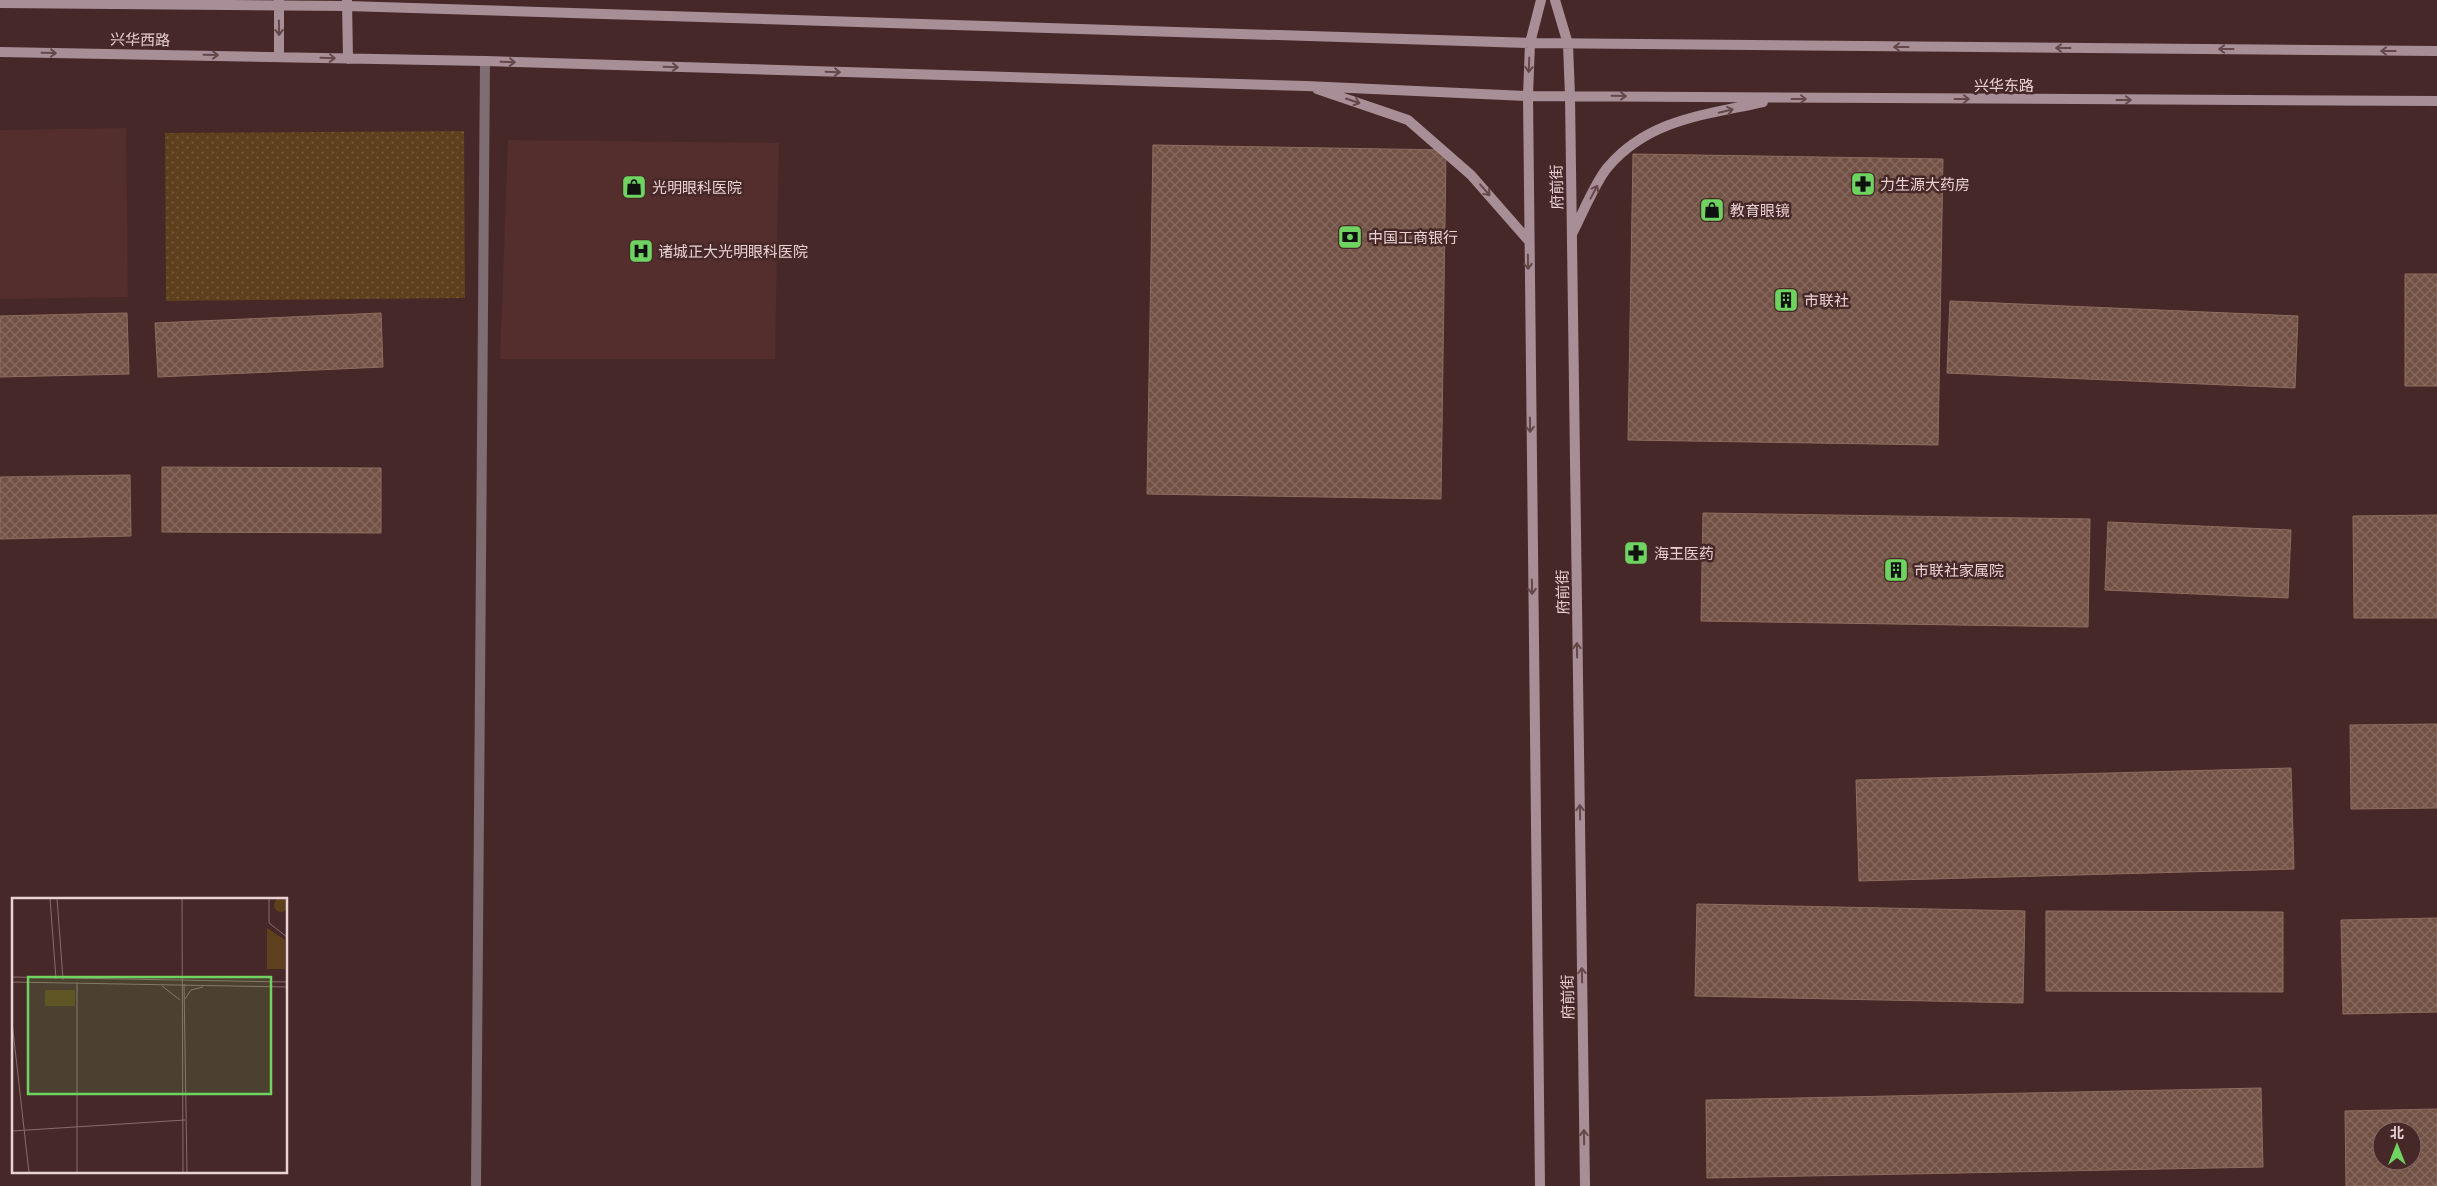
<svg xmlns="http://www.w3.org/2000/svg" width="2437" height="1186" viewBox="0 0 2437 1186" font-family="'PT Serif','Noto Sans SC',serif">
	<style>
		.built { fill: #542d2d }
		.garden { fill: url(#garden-dots) }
		.building { fill: url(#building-cross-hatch); stroke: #8e6d5f; fill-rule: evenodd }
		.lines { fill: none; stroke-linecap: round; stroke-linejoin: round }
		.street { stroke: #7e6e73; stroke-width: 10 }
		.secondary { stroke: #a88f97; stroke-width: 10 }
		.oneway { stroke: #644749 }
		.labels { text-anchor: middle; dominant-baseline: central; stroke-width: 5; stroke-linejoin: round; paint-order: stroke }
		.street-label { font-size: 15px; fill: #e8d3d2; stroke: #472828 }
		.poi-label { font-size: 15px; fill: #e8d3d2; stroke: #472828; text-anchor: start }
		.inset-road { fill: none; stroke: #876c6c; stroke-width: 1 }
		.view { fill: #6ed360; fill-opacity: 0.15; stroke: #6ed360; stroke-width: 2.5 }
		.inset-edge { fill: none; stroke: #e8d3d2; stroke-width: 2.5 }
	</style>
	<defs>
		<pattern id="garden-dots" width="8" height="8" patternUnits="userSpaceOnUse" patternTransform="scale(1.25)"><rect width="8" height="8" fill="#5e401c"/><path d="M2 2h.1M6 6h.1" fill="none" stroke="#755b3c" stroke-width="1.8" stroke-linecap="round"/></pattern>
		<pattern id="building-cross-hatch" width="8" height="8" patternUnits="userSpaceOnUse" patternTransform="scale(1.25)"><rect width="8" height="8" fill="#725245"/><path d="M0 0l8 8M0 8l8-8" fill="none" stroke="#866a5f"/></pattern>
	</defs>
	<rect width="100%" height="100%" fill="#472828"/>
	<path class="built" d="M 126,128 L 128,297 L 0,299 L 0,130 Z
		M 508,140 L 779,143 L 775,359 L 500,359 Z"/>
	<path class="garden" d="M 464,131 L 465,298 L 166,301 L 165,133 Z"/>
	<path class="building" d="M 1153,145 L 1446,150 L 1441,499 L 1147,494 Z
		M 1633,154 L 1943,159 L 1938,445 L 1628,440 Z
		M 2405,274 L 2437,274 L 2437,386 L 2405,386 Z
		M 1950,301 L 2298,316 L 2295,388 L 1947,373 Z
		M 127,313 L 129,374 L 0,377 L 0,316 Z
		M 381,313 L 383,367 L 158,377 L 155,323 Z
		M 162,467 L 381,468 L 381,533 L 162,532 Z
		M 130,475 L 131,536 L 0,539 L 0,477 Z
		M 1703,513 L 2090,519 L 2088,627 L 1701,621 Z
		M 2437,515 L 2437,618 L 2354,618 L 2353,516 Z
		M 2108,522 L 2291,530 L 2288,598 L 2105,590 Z
		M 2437,724 L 2437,808 L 2351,809 L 2350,725 Z
		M 2291,768 L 2294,869 L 1859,881 L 1856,780 Z
		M 1697,904 L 2025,911 L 2023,1003 L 1695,996 Z
		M 2046,911 L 2283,912 L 2283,992 L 2046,991 Z
		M 2437,918 L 2437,1012 L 2343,1014 L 2341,920 Z
		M 2261,1088 L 2263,1167 L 1707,1178 L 1706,1100 Z
		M 2437,1109 L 2437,1186 L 2346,1186 L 2345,1111 ZM 2382,1131 L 2412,1131 L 2412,1161 L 2382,1161 Z"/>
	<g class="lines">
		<path class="street" d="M 476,1186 L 485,61"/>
		<path class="secondary" d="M 347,0 L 348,59
			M 1555,0 L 1568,44 L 1570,96 L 1585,1186
			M 279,1 L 279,56
			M 0,3 L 347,6 L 1530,43 L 2437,51
			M 0,52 L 485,61 L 1306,86 L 1528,96 L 2437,101
			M 1317,89 L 1408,120 L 1471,175 L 1528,240
			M 1572,234 C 1581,217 1596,180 1608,167 C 1649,119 1705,115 1763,102
			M 1540,1186 L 1528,96 L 1530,43 L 1541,0"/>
	</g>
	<defs><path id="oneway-shaft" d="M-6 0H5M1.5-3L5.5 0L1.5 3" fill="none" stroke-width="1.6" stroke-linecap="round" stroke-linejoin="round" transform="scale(1.25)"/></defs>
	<g class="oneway">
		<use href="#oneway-shaft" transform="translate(279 28) rotate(89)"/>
		<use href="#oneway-shaft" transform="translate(1901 47) rotate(-180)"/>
		<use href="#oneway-shaft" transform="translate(2063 48) rotate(-180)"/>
		<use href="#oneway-shaft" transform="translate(2226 49) rotate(-180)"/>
		<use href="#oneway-shaft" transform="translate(2388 51) rotate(-180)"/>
		<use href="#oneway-shaft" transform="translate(49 53) rotate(1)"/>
		<use href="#oneway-shaft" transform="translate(211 55) rotate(1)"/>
		<use href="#oneway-shaft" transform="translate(328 58) rotate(2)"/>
		<use href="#oneway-shaft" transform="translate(508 62) rotate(2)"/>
		<use href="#oneway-shaft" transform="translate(1529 65) rotate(92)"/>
		<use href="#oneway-shaft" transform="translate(671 67) rotate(2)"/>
		<use href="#oneway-shaft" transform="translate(833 72) rotate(2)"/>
		<use href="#oneway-shaft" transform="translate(1619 96) rotate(1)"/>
		<use href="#oneway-shaft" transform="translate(1799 99)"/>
		<use href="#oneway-shaft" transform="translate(1962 99)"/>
		<use href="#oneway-shaft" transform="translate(2124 100)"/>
		<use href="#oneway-shaft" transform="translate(1353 101) rotate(19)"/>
		<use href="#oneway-shaft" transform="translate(1726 111) rotate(-13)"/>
		<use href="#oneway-shaft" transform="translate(1485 190) rotate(49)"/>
		<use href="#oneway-shaft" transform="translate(1594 192) rotate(-62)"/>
		<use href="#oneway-shaft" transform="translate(1528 262) rotate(89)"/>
		<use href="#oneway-shaft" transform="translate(1530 425) rotate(89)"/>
		<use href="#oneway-shaft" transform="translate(1532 587) rotate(89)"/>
		<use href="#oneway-shaft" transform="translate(1577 650) rotate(-91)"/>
		<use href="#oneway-shaft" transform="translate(1580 812) rotate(-91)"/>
		<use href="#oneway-shaft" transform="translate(1582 975) rotate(-91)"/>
		<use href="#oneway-shaft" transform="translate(1584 1137) rotate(-91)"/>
	</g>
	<defs>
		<symbol id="pharmacy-square" viewBox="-11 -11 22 22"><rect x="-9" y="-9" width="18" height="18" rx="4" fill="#6ed360" stroke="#472828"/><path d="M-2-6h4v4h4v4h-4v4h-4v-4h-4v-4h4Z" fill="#111"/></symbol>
		<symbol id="shop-square" viewBox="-11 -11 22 22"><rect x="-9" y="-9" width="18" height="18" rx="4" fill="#6ed360" stroke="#472828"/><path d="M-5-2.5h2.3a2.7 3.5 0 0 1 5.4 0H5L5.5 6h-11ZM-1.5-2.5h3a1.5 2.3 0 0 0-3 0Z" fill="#111"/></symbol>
		<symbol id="bank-square" viewBox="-11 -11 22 22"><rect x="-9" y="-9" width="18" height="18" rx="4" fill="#6ed360" stroke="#472828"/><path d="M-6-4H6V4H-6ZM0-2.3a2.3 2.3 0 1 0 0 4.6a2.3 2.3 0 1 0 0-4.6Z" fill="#111"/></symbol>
		<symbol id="hospital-square" viewBox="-11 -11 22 22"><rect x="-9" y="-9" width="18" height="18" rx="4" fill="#6ed360" stroke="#472828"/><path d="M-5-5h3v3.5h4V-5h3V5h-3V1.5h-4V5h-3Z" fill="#111"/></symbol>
		<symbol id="building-square" viewBox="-11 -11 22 22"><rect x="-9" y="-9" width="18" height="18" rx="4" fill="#6ed360" stroke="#472828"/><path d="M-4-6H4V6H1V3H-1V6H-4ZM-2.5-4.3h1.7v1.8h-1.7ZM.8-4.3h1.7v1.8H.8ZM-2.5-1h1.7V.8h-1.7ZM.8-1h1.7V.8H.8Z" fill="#111"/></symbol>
	</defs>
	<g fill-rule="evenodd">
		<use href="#pharmacy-square" x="1849" y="170" width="28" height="28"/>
		<use href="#shop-square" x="620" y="173" width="28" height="28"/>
		<use href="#shop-square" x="1698" y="196" width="28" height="28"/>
		<use href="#bank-square" x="1336" y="223" width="28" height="28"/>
		<use href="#hospital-square" x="627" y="237" width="28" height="28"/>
		<use href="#building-square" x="1772" y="286" width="28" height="28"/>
		<use href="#pharmacy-square" x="1622" y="539" width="28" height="28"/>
		<use href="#building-square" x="1882" y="556" width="28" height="28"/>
	</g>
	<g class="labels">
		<g class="street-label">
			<text transform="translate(140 39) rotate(1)">兴华西路</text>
			<text x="2004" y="85">兴华东路</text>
			<text transform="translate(1556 187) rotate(-91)">府前街</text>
			<text transform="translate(1562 592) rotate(-91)">府前街</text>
			<text transform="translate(1567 997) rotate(-91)">府前街</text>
		</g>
		<g class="poi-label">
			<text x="1880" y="184">力生源大药房</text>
			<text x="652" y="187">光明眼科医院</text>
			<text x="1730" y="210">教育眼镜</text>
			<text x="1368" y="237">中国工商银行</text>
			<text x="658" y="251">诸城正大光明眼科医院</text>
			<text x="1804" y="300">市联社</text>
			<text x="1654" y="553">海王医药</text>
			<text x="1914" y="570">市联社家属院</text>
		</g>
	</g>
	<g transform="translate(12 898)">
		<rect width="275" height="275" fill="#472828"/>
		<path d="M262 7a7 7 0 1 1 14 0a7 7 0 1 1-14 0ZM 255,30 L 273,42 L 273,71 L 255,71 ZM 33,92 L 63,92 L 63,108 L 33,108 Z" fill="#5e401c"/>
		<path class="inset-road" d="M 38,0 L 44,81M 45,0 L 51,82M 170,0 L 171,275M 257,0 L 257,25 L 275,39M 0,79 L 275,84M 0,84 L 275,89M 65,85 L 65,275M 172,86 L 175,275M 150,88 L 168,102M 173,101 L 179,92 L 191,89M 0,124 L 17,275M 0,233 L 173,222"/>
		<path class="view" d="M 16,79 L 259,79 L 259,196 L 16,196 Z"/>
		<rect width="275" height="275" class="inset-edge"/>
	</g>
	<g transform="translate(2397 1146)"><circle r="24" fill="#472828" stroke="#876c6c"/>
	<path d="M0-4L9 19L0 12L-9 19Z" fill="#6ed360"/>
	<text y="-8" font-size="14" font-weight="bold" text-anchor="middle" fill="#e8d3d2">北</text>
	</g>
</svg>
